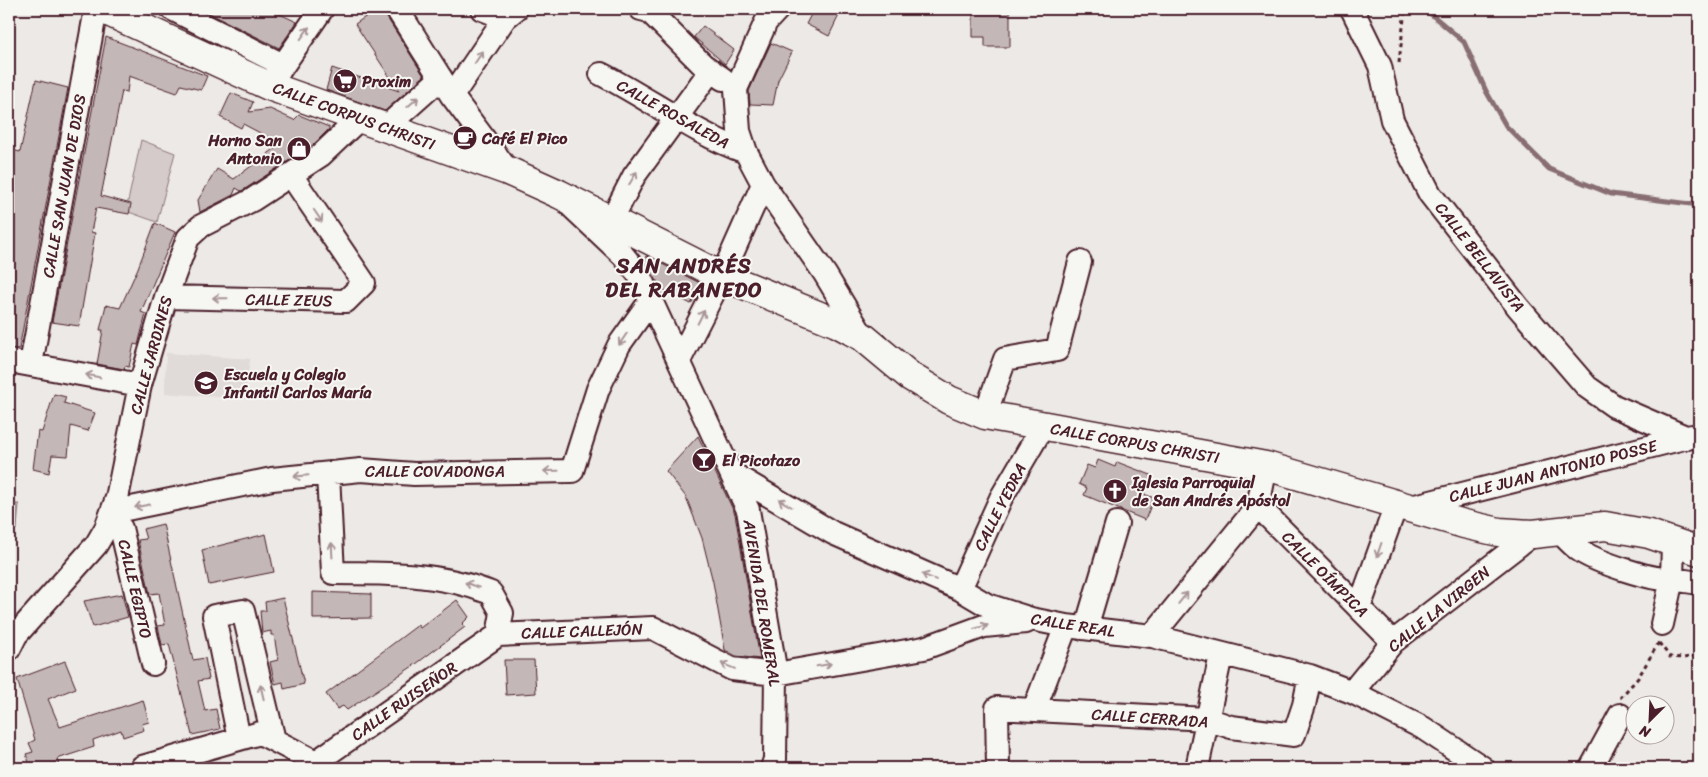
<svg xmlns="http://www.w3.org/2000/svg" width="1708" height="777" viewBox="0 0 1708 777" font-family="Sriracha,sans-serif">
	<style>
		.built { fill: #e0dad8 }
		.green { fill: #d4cbca; stroke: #8f757a }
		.water { fill: #b1a2a3; stroke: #886e73 }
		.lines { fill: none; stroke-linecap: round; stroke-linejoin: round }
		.stream { stroke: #886e73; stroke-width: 5 }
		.building { fill: #c4b7b7; stroke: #4a1f2b }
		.minor-casing { stroke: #4a1f2b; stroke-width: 26 }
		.major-casing { stroke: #4a1f2b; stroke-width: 31 }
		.path { stroke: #4a1f2b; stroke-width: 3; stroke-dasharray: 4 4; stroke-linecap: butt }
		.minor { stroke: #f6f6f2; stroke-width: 22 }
		.major { stroke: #f6f6f2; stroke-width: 28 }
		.oneway { stroke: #a99598 }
		.labels { text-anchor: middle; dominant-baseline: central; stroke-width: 4; stroke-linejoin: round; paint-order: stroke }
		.poi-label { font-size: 16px; font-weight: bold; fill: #4a1f2b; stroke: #f6f6f2; text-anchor: start }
		.street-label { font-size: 16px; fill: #4a1f2b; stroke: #f6f6f2 }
		.district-label { font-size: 21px; font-weight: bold; letter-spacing: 1px; fill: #4a1f2b; stroke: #f6f6f2 }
	</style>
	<rect width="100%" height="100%" fill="#ece9e6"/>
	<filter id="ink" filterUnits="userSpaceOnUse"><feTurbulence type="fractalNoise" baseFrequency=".02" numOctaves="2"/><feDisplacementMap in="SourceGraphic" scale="10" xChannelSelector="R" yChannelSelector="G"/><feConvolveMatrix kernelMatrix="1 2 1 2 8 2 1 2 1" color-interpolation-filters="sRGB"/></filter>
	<g filter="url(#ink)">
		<path class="built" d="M 166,353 L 250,359 L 245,399 L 165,393 Z"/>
		<path class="green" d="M 141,140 L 175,153 L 157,222 L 126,211 Z"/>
		<path class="water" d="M 9,504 L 19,504 L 17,529 L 9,529 Z"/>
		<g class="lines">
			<path class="stream" d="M 1425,9 L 1464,42 L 1486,91 L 1506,126 L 1549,169 L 1611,194 L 1699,205"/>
		</g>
		<path class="building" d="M 201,9 L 269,9 L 297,22 L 279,48 Z
			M 377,9 L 381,9 L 386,16 L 424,76 L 385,111 L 326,90 L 332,68 L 399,91 L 355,24 Z
			M 814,9 L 842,9 L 829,36 L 806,24 Z
			M 973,9 L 1010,9 L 1010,47 L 985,47 L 985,37 L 973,37 Z
			M 703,26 L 734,50 L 725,64 L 694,37 Z
			M 106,37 L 207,76 L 201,90 L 181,85 L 177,93 L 129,76 L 127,92 L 122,91 L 101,196 L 131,204 L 129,214 L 96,208 L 91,232 L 95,233 L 79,326 L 52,322 Z
			M 771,43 L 792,52 L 778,80 L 773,105 L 750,104 L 749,91 Z
			M 36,80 L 68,88 L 19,349 L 9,348 L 9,149 L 20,152 Z
			M 231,93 L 253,102 L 249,112 L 270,109 L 294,120 L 299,115 L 329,127 L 329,129 L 313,145 L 245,189 L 241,191 L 236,188 L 233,195 L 200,212 L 198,200 L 217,169 L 234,179 L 281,144 L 243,124 L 241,128 L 220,117 Z
			M 155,223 L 175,232 L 141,312 L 146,314 L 138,345 L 134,344 L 129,367 L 125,366 L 124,369 L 97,364 L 103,330 L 100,330 L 106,305 L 120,308 L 138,268 Z
			M 646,256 L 702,284 L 691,304 L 662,289 L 644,260 Z
			M 54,394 L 66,397 L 64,403 L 95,413 L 88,431 L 71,426 L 68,456 L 52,455 L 49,473 L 33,469 L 38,431 L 42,432 Z
			M 698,436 L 735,514 L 760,659 L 736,656 L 725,650 L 713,582 L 702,538 L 686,497 L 666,471 Z
			M 1098,460 L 1115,467 L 1117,462 L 1151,475 L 1144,494 L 1154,498 L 1145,520 L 1084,495 L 1087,488 L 1079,484 L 1087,465 L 1095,468 Z
			M 163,524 L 193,660 L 205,658 L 209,679 L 198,681 L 205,711 L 216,709 L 220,729 L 192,735 L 169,644 L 162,645 L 158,626 L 165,625 L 159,593 L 150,594 L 138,540 L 146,539 L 143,529 Z
			M 266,534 L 274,572 L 209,585 L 202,550 Z
			M 313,592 L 371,594 L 371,618 L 313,619 Z
			M 122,594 L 128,617 L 93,627 L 84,601 Z
			M 283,598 L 304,684 L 284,689 L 283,682 L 275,684 L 270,662 L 278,660 L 274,635 L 271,635 L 271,631 L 262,633 L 260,611 L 266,611 L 265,602 Z
			M 457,600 L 469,617 L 462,624 L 465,627 L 416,664 L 347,710 L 343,706 L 337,709 L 326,694 L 418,625 L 420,628 Z
			M 504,660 L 534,660 L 536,693 L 506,695 Z
			M 65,661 L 76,688 L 48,699 L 60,727 L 143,700 L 149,722 L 142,724 L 144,730 L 123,737 L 121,730 L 93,740 L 94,747 L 57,759 L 59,764 L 47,768 L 31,768 L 26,754 L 33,752 L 29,743 L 35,740 L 17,679 Z"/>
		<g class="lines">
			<defs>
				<path id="minor" d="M 172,9 L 283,65
					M 397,9 L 452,96 L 508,171
					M 482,9 L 505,18
					M 641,9 L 649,11 L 703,65 L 723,79
					M 778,9 L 766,22 L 736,89 L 739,131 L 746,152 L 763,184 L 825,274 L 863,337
					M 1352,9 L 1380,66 L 1392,120 L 1430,194 L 1518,307 L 1587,387 L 1614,406 L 1688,438
					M 601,74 C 650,99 695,134 746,152
					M 275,77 L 322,9
					M 452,96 L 505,18 L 516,9
					M 386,127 L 441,78
					M 570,205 L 623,255 L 639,275 L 748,510 L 776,674 L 775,759 L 772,768
					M 611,221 L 634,176 L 711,70
					M 166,297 L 346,301 L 364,283 L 291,175
					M 9,361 L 140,385
					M 679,361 L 722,276 L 763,184
					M 31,364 L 96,9
					M 985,415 L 1005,359 L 1057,350 L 1080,262
					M 731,473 L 833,533 L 960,589 L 987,605 L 1031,619 L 1066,626 L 1152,636 L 1310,676 L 1352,692 L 1423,728 L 1483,768
					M 328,474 L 333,573 C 387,573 441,573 491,593 L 502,613 L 498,635
					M 1258,506 L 1393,642
					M 1407,508 L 1692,436
					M 112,512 L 272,479 L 361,470 L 414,474 L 572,471 L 598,389 L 619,345 L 651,300
					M 110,519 L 121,528 L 153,664
					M 1559,531 C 1565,537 1572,545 1579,550 C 1596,562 1653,581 1672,579 L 1673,542
					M 960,589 L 1001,498 L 1043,426
					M 1359,608 L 1396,505
					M 1662,624 L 1672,579 L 1699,583
					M 1086,628 L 1117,523
					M 498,635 L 653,628 L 732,669 L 776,674 L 924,648 L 984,626 L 1026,622
					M 1152,636 L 1258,506 L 1266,466
					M 9,649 L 16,635 L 96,545 L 106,528 L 117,498 L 140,385 L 166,297 L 188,238 L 201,226 L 252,200 L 321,155 L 361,117
					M 1352,692 L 1393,642 L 1533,534
					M 1034,710 L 1066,626
					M 239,739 L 214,616 L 243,611 L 274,740
					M 142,767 L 260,733 L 316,762 L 319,768
					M 311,768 L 316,762 L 498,635
					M 998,768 L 997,708 L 1207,719 L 1231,727 L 1294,735 L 1304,705 L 1310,676
					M 1197,768 L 1221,655
					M 1591,768 L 1620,715"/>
				<path id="major" d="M 102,9 L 269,86 L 508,171 L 559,194 L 715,273 L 837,323 L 863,337 L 911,377 L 949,400 L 985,415 L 1266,466 L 1464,524 L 1499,532 L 1533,534 L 1605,526 L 1649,534 L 1699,551"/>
			</defs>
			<use href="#minor" class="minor-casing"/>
			<use href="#major" class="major-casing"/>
			<path class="path" d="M 1399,63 L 1405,9
				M 1659,643 L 1670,657 L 1684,658 L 1699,655
				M 1620,698 L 1638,678 L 1659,642"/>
			<use href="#minor" class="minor"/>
			<use href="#major" class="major"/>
		</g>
		<defs><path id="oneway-shaft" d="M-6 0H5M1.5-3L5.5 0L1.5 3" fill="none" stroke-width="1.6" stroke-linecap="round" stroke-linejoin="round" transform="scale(1.25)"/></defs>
		<g class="oneway">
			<use href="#oneway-shaft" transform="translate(305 33) rotate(-55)"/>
			<use href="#oneway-shaft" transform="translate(479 57) rotate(-56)"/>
			<use href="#oneway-shaft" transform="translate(413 102) rotate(-42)"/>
			<use href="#oneway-shaft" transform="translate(633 178) rotate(-59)"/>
			<use href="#oneway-shaft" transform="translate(318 216) rotate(56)"/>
			<use href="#oneway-shaft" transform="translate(220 298) rotate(-179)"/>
			<use href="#oneway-shaft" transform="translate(701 317) rotate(-63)"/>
			<use href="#oneway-shaft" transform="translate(623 339) rotate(124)"/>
			<use href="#oneway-shaft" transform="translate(93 376) rotate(-169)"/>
			<use href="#oneway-shaft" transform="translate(551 471) rotate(179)"/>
			<use href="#oneway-shaft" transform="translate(301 476) rotate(175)"/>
			<use href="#oneway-shaft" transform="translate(785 503) rotate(-150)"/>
			<use href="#oneway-shaft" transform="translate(142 506) rotate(168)"/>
			<use href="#oneway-shaft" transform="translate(332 550) rotate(-93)"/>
			<use href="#oneway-shaft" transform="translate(1379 550) rotate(109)"/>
			<use href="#oneway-shaft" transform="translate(929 577) rotate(-158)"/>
			<use href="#oneway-shaft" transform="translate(472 585) rotate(-160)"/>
			<use href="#oneway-shaft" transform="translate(1183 598) rotate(-51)"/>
			<use href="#oneway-shaft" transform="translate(981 627) rotate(-16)"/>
			<use href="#oneway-shaft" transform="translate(824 665) rotate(-10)"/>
			<use href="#oneway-shaft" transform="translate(728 666) rotate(-157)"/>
			<use href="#oneway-shaft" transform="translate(262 692) rotate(-103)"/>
		</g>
	</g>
	<defs>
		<symbol id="supermarket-disc" viewBox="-11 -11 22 22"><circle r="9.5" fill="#4a1f2b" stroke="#f6f6f2"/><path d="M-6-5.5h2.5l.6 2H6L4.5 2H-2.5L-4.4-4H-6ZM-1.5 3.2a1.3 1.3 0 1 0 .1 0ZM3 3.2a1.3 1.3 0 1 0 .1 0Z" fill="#fff"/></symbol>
		<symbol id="cafe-disc" viewBox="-11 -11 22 22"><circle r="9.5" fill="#4a1f2b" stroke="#f6f6f2"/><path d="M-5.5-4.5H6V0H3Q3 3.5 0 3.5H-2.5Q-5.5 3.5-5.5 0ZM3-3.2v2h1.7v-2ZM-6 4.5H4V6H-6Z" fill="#fff"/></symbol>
		<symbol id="shop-disc" viewBox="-11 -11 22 22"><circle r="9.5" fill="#4a1f2b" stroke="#f6f6f2"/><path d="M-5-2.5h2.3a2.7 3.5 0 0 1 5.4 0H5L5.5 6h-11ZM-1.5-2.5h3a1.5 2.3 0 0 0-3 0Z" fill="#fff"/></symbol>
		<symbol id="school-disc" viewBox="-11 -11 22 22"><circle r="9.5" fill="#4a1f2b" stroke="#f6f6f2"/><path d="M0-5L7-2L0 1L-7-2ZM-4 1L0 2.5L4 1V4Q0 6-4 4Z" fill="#fff"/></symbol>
		<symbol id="bar-disc" viewBox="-11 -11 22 22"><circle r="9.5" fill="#4a1f2b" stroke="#f6f6f2"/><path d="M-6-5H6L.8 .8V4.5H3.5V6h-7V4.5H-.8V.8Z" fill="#fff"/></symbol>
		<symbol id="church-disc" viewBox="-11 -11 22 22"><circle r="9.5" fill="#4a1f2b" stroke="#f6f6f2"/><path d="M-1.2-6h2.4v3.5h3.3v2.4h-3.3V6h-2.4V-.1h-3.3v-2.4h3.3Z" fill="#fff"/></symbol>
	</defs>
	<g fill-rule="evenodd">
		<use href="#supermarket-disc" x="331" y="67" width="28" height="28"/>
		<use href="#cafe-disc" x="451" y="124" width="28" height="28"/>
		<use href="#shop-disc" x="285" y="135" width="28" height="28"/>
		<use href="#school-disc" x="192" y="369" width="28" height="28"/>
		<use href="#bar-disc" x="690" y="446" width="28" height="28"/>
		<use href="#church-disc" x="1101" y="477" width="28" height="28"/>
	</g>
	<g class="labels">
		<g class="poi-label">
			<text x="362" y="81">Proxim</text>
			<text x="482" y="138">Café El Pico</text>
			<text x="282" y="140" text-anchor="end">Horno San<tspan x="282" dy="18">Antonio</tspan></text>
			<text x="224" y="374">Escuela y Colegio<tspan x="224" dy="18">Infantil Carlos María</tspan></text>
			<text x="722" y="460">El Picotazo</text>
			<text x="1132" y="482">Iglesia Parroquial<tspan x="1132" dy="18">de San Andrés Apóstol</tspan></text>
		</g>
		<g class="street-label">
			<text transform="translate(673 114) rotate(29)">CALLE ROSALEDA</text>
			<text transform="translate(354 116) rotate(20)">CALLE CORPUS CHRISTI</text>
			<text transform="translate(64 186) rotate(-80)">CALLE SAN JUAN DE DIOS</text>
			<text transform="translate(1480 257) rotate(52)">CALLE BELLAVISTA</text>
			<text transform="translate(289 300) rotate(1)">CALLE ZEUS</text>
			<text transform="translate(151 355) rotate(-75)">CALLE JARDINES</text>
			<text transform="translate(1135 443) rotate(10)">CALLE CORPUS CHRISTI</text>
			<text x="435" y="471">CALLE COVADONGA</text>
			<text transform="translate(1553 471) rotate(-14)">CALLE JUAN ANTONIO POSSE</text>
			<text transform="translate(1000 507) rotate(-63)">CALLE YEDRA</text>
			<text transform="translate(1325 574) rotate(45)">CALLE OÍMPICA</text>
			<text transform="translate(135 589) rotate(77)">CALLE EGIPTO</text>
			<text transform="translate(762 603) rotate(81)">AVENIDA DEL ROMERAL</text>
			<text transform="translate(1439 609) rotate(-39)">CALLE LA VIRGEN</text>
			<text transform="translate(1073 625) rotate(9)">CALLE REAL</text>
			<text transform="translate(582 631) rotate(-2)">CALLE CALLEJÓN</text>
			<text transform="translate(404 701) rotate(-35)">CALLE RUISEÑOR</text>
			<text transform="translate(1150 718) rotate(4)">CALLE CERRADA</text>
		</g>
		<g class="district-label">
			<text x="684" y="266">SAN ANDRÉS<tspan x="684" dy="24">DEL RABANEDO</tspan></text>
		</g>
	</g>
	<rect width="1708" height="777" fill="none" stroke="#f6f6f2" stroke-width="30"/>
	<rect x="15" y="15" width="1678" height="747" fill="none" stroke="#4a1f2b" stroke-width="2" filter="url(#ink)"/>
	<g transform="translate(1650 720) rotate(204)"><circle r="24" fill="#f6f6f2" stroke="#b1a0a2"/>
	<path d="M0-4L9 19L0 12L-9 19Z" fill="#4a1f2b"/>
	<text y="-8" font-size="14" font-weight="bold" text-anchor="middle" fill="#4a1f2b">N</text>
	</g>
</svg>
